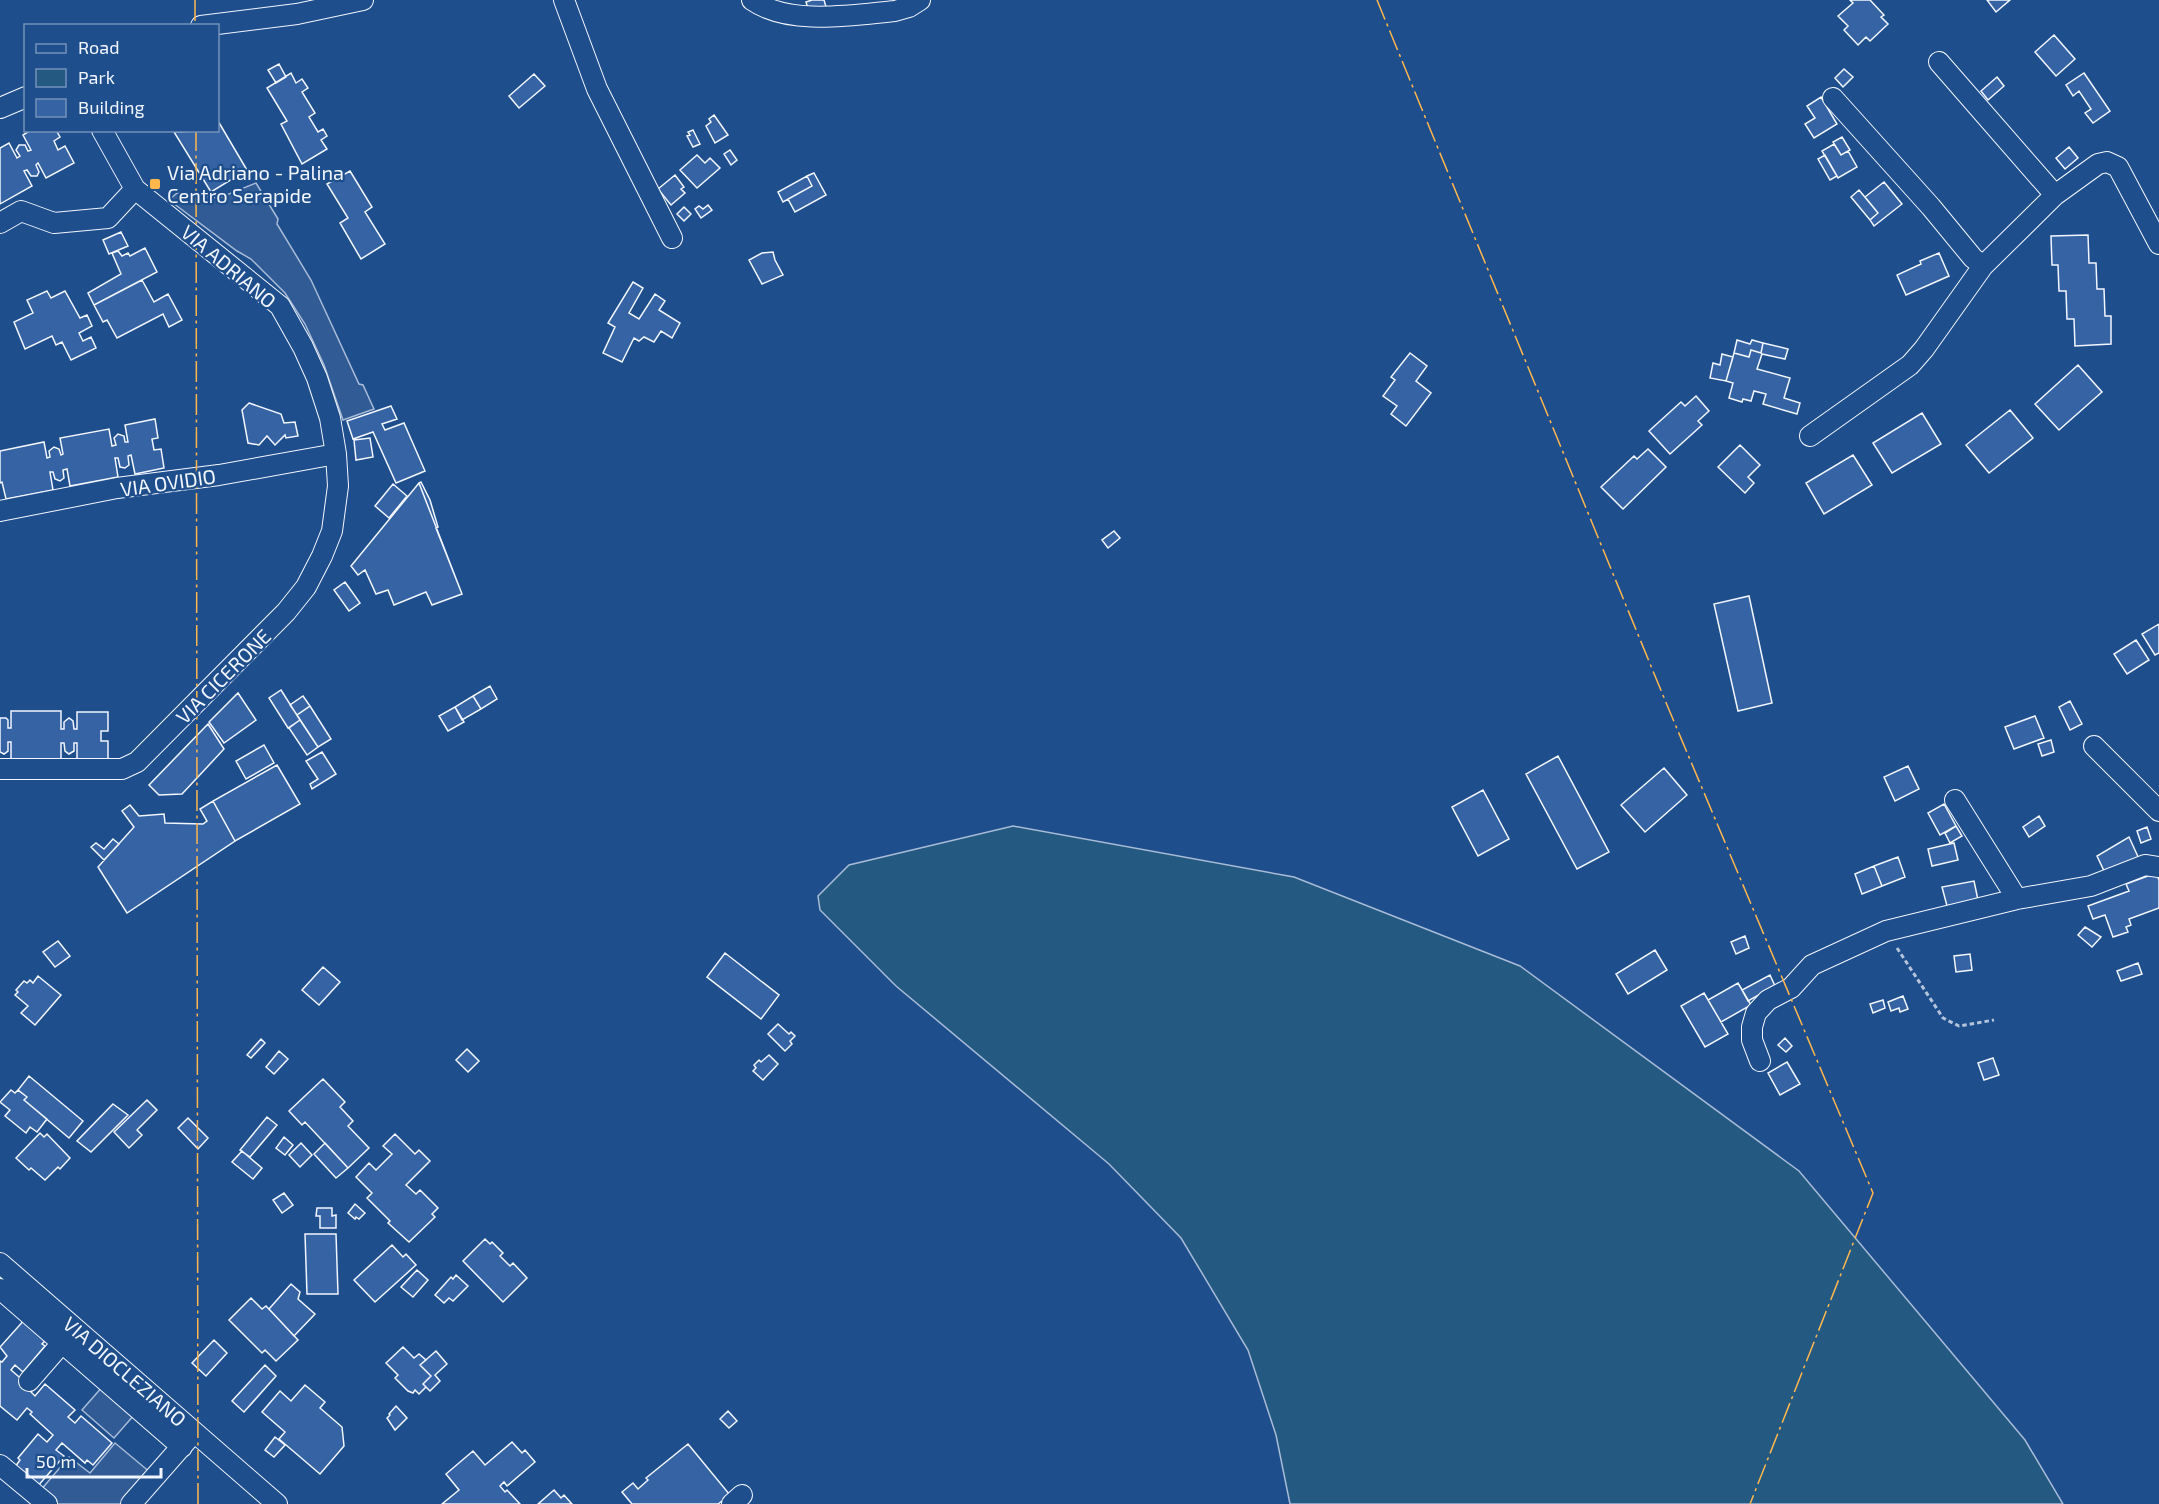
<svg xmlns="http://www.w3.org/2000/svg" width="2159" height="1504" viewBox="0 0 2159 1504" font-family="'Exo 2',sans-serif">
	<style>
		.green { fill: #245a82; stroke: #a8bbd7; stroke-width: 1.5 }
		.parking { fill: #305b95; stroke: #a8bbd7; stroke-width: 1.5 }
		.building { fill: #3563a3; stroke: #f2f6ff; stroke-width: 1.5 }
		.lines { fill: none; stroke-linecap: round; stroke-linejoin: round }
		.minor-casing { stroke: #f2f6ff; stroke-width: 22 }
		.path { stroke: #b3c4dc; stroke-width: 3; stroke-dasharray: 4.5 3; stroke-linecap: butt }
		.minor { stroke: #1f4e8c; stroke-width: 20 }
		.power { stroke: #ffb74d; stroke-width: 1.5; stroke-dasharray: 21 4.5 3 4.5; stroke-linecap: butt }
		.poi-dot { fill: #ffb74d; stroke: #1f4e8c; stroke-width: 2 }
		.labels { text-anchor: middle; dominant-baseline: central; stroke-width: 4.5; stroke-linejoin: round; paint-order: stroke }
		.poi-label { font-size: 20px; fill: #f2f6ff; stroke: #1f4e8c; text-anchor: start }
		.street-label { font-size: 20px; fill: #f2f6ff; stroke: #1f4e8c }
	</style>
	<rect width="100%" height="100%" fill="#1f4e8c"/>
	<path class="green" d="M 1013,826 L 1294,877 L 1520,966 L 1799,1171 L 2025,1440 L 2063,1504 L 1290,1504 L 1276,1435 L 1248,1350 L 1181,1238 L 1109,1164 L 896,986 L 820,910 L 818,896 L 849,865 Z"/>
	<path class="parking" d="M 256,183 L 278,219 L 277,224 L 311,280 L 359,384 L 363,385 L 374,409 L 343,420 L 324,365 L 305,324 L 285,293 L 251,259 L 237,251 L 169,200 L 177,193 L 219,198 Z
		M 110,1378 L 142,1406 L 114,1438 L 82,1410 Z
		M 115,1443 L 151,1473 L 125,1504 L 55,1504 L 40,1491 L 69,1457 L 90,1473 Z"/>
	<path class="building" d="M 812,0 L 824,0 L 827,10 L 809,12 L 806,2 Z
		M 1850,0 L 1870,0 L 1884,15 L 1881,17 L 1888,24 L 1870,41 L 1866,37 L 1858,45 L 1844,30 L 1848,26 L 1838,16 L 1853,3 Z
		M 1987,0 L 2010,0 L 1996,12 Z
		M 2054,35 L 2075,59 L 2056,76 L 2035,52 Z
		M 279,64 L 286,77 L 276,83 L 268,70 Z
		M 1844,69 L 1853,77 L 1843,87 L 1835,78 Z
		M 291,73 L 296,83 L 302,79 L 308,88 L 302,92 L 315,113 L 309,117 L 318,132 L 323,129 L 327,136 L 321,140 L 327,149 L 302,164 L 281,124 L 287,121 L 267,88 Z
		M 2084,73 L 2110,111 L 2093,123 L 2085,113 L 2091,109 L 2079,91 L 2073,96 L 2066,85 Z
		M 534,74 L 545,86 L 519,108 L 509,96 Z
		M 1997,77 L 2004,86 L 1988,100 L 1981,91 Z
		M 1821,97 L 1837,124 L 1814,138 L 1805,124 L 1815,118 L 1807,106 Z
		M 714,115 L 728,135 L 715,143 L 706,126 L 711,122 L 709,119 Z
		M 218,121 L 247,170 L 211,192 L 174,132 L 218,130 Z
		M 31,130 L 56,130 L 60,137 L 54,141 L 58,150 L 65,146 L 74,163 L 46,178 L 38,163 L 36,165 L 39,172 L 37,176 L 31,176 L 27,170 L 24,171 L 32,186 L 0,204 L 0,148 L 9,143 L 17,158 L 20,156 L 16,150 L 19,145 L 25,145 L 28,151 L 31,150 L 23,135 Z
		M 693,130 L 700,144 L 693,147 L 687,136 L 690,135 L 688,132 Z
		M 1842,137 L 1850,150 L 1841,155 L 1833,142 Z
		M 1834,144 L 1841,155 L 1848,151 L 1857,167 L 1838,178 L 1822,151 Z
		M 2069,147 L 2078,158 L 2065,169 L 2056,158 Z
		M 730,150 L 737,160 L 731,165 L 724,154 Z
		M 697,155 L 705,163 L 710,158 L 720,168 L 697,188 L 680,170 Z
		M 1825,155 L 1837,176 L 1830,180 L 1818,159 Z
		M 350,171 L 372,207 L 365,212 L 385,244 L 361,259 L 340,223 L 348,218 L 327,184 Z
		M 814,173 L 826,195 L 795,212 L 788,199 L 812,186 L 807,176 Z
		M 675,175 L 684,187 L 681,189 L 685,193 L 671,205 L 658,189 Z
		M 807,176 L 812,186 L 783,202 L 778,192 Z
		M 1884,182 L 1902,204 L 1874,226 L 1870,220 L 1878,213 L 1865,197 Z
		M 1859,190 L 1878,213 L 1870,220 L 1851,197 Z
		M 708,205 L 712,210 L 701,218 L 695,209 L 699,206 L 703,209 Z
		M 684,207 L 691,214 L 684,221 L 677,214 Z
		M 121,232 L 128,246 L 109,254 L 103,240 Z
		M 2088,235 L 2089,263 L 2096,263 L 2097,289 L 2104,289 L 2105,316 L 2111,316 L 2111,344 L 2075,346 L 2074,319 L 2067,319 L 2066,291 L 2059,291 L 2058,265 L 2052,265 L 2051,236 Z
		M 145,248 L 157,272 L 94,305 L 88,293 L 121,274 L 112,253 L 118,251 L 122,256 L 128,253 L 130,256 Z
		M 773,252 L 775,260 L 783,275 L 762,284 L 749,260 L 762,253 Z
		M 1939,253 L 1949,276 L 1906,295 L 1897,275 L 1921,264 L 1920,261 Z
		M 142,280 L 154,302 L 168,294 L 182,320 L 169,327 L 163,314 L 117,338 L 107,320 L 103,322 L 94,305 Z
		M 633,282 L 643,288 L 629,313 L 639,319 L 655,294 L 665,301 L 659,310 L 680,323 L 672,338 L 661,331 L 654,342 L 644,337 L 639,341 L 634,338 L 622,362 L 603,353 L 615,327 L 608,323 Z
		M 47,291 L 51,298 L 65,291 L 80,318 L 87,315 L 92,326 L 79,333 L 83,341 L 91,337 L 96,348 L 71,360 L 62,342 L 56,345 L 52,336 L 25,349 L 14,322 L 33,313 L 27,300 Z
		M 1737,340 L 1750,344 L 1752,340 L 1763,343 L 1761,353 L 1751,350 L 1749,357 L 1734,353 Z
		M 1763,343 L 1788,349 L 1785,359 L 1762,354 L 1757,369 L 1790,378 L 1784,398 L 1800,403 L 1797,414 L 1763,404 L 1766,394 L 1754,391 L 1751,401 L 1743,399 L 1742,402 L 1729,398 L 1733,383 L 1726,381 L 1734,353 L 1749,357 L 1751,350 L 1761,353 Z
		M 1410,353 L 1427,366 L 1416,381 L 1431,393 L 1406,426 L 1391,414 L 1397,406 L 1383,396 L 1395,380 L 1391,377 Z
		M 1722,354 L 1733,357 L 1726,381 L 1710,378 L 1713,363 L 1720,365 Z
		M 2078,365 L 2102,392 L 2059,430 L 2035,404 Z
		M 1696,396 L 1709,411 L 1698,421 L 1702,425 L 1670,454 L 1649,431 L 1681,402 L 1685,406 Z
		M 249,403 L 281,414 L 284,423 L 295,422 L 298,436 L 286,438 L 285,435 L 275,445 L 267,436 L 259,445 L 248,443 L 242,410 Z
		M 391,406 L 397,419 L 382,424 L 385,430 L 404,423 L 425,471 L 396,483 L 373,432 L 353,439 L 347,421 Z
		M 2010,410 L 2033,438 L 1989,473 L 1966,445 Z
		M 1922,413 L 1941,444 L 1892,473 L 1873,443 Z
		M 155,419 L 158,438 L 152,439 L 154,450 L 161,449 L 164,468 L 135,474 L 131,455 L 128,456 L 129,465 L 125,468 L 120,467 L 118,458 L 115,458 L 118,477 L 70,486 L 67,469 L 63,470 L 64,478 L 60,481 L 55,479 L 53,472 L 50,472 L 53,490 L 6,499 L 2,482 L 0,483 L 0,451 L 44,442 L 47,458 L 50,457 L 49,451 L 54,447 L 59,449 L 61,455 L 63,454 L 60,438 L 109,429 L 112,446 L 116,445 L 114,438 L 118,434 L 124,436 L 125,442 L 128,442 L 125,425 Z
		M 370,438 L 373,457 L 356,460 L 354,440 Z
		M 1740,445 L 1760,465 L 1748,477 L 1754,483 L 1745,493 L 1718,467 Z
		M 1648,449 L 1666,467 L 1623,509 L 1601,487 L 1634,456 L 1637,459 Z
		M 1853,455 L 1872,485 L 1824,514 L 1806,483 Z
		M 421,482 L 430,500 L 438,527 L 436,528 L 462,594 L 419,483 Z
		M 419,483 L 462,594 L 432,605 L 426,592 L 394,605 L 388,590 L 376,594 L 365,570 L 358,575 L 351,566 Z
		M 393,484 L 407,496 L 389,518 L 375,506 Z
		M 1114,531 L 1120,538 L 1108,548 L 1102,540 Z
		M 345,582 L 360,603 L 349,611 L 334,590 Z
		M 1749,596 L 1772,703 L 1738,711 L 1714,604 Z
		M 2159,624 L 2159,653 L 2155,655 L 2142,634 Z
		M 2136,640 L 2149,660 L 2127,674 L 2114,654 Z
		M 490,686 L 497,699 L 481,709 L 473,696 Z
		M 281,690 L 300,720 L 288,728 L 269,698 Z
		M 238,693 L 256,720 L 224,743 L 209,722 Z
		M 303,696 L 310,706 L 297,715 L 290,705 Z
		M 473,696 L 481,709 L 462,720 L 455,707 Z
		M 2070,701 L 2082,724 L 2070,730 L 2059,707 Z
		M 310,706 L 331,739 L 318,747 L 297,715 Z
		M 455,707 L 464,722 L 448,731 L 439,716 Z
		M 11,711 L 61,711 L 61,729 L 64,729 L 64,722 L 69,718 L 73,721 L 74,729 L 77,729 L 77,712 L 108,712 L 108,731 L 101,731 L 101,741 L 108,741 L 108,761 L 77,761 L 77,743 L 74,743 L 74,751 L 69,754 L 65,751 L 64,743 L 61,743 L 61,760 L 11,761 L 11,742 L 8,742 L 8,751 L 4,754 L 0,752 L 0,718 L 6,718 L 8,720 L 8,728 L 11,728 Z
		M 2035,716 L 2044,738 L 2014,749 L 2005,727 Z
		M 300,720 L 318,747 L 307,755 L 289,728 Z
		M 208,724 L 224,749 L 182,794 L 159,795 L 149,785 Z
		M 2051,740 L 2054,752 L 2042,756 L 2038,744 Z
		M 264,745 L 274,763 L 246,779 L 236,761 Z
		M 322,752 L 336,774 L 312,789 L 310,784 L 318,779 L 306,761 Z
		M 1558,756 L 1609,852 L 1577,869 L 1526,774 Z
		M 277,765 L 300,804 L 235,841 L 213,801 Z
		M 1908,766 L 1919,789 L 1895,801 L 1884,777 Z
		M 1664,768 L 1687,795 L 1645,832 L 1621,805 Z
		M 1483,790 L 1509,839 L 1478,856 L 1452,807 Z
		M 213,801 L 235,841 L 127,913 L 98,867 L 134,827 L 122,811 L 130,805 L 139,816 L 164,814 L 165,823 L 203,824 L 207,821 L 200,809 Z
		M 1944,804 L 1956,826 L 1940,835 L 1928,813 Z
		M 2039,816 L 2045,826 L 2029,837 L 2023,827 Z
		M 1956,826 L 1962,836 L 1950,843 L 1945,833 Z
		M 2147,827 L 2151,839 L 2141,843 L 2137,831 Z
		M 2129,837 L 2140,861 L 2106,875 L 2097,856 Z
		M 113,839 L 119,844 L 104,860 L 91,847 L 96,843 L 104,849 Z
		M 1954,843 L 1958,860 L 1932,866 L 1928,849 Z
		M 1898,857 L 1905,877 L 1882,886 L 1874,866 Z
		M 1874,866 L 1882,886 L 1862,894 L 1855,874 Z
		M 2156,873 L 2159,880 L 2159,908 L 2129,919 L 2131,925 L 2126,927 L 2128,932 L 2113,937 L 2105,915 L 2093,919 L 2088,906 L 2129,891 L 2126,884 Z
		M 1974,881 L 1978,900 L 1947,906 L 1942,887 Z
		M 2085,927 L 2101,937 L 2092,947 L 2078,935 Z
		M 1745,936 L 1749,948 L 1736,954 L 1731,942 Z
		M 58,941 L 70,956 L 55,967 L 43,952 Z
		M 1655,950 L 1667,970 L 1628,994 L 1616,974 Z
		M 725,953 L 779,995 L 761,1019 L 707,977 Z
		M 1970,954 L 1972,970 L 1956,972 L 1954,956 Z
		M 2138,963 L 2142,974 L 2121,981 L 2117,971 Z
		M 323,967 L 340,982 L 319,1005 L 302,990 Z
		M 1770,975 L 1775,986 L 1748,1001 L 1742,990 Z
		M 38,976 L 61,995 L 35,1025 L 21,1013 L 28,1006 L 15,995 L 18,992 L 16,990 L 24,981 L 27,983 L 30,980 L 33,983 Z
		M 1738,983 L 1751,1005 L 1721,1022 L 1708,1000 Z
		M 1704,993 L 1728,1034 L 1705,1047 L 1681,1006 Z
		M 1903,996 L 1908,1009 L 1900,1012 L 1899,1008 L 1891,1011 L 1888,1002 Z
		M 1883,1000 L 1885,1008 L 1873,1013 L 1870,1004 Z
		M 778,1024 L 789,1034 L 791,1032 L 795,1036 L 790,1041 L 792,1044 L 785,1051 L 768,1034 Z
		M 1785,1038 L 1792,1046 L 1786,1052 L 1778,1045 Z
		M 261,1039 L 265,1043 L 251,1058 L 247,1055 Z
		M 467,1049 L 479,1061 L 468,1072 L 456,1060 Z
		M 279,1051 L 288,1059 L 274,1074 L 266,1067 Z
		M 769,1055 L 778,1064 L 763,1080 L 753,1071 L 756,1068 L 754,1065 L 759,1060 L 761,1062 Z
		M 1993,1058 L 1999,1075 L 1984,1080 L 1978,1063 Z
		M 1787,1062 L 1800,1084 L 1780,1095 L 1768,1073 Z
		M 29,1076 L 83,1121 L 69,1138 L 24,1100 L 27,1097 L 18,1090 Z
		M 323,1079 L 345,1102 L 340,1107 L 353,1121 L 348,1126 L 369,1148 L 348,1168 L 305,1122 L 302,1125 L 289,1111 Z
		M 11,1090 L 15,1093 L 18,1090 L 27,1097 L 24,1100 L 47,1119 L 37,1132 L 30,1127 L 26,1133 L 5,1116 L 10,1110 L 0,1102 Z
		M 147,1100 L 157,1110 L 137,1130 L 142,1135 L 129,1148 L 114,1132 Z
		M 113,1104 L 128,1115 L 91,1152 L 77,1141 Z
		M 267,1117 L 277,1125 L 250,1157 L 240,1150 Z
		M 188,1118 L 208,1138 L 198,1149 L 178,1128 Z
		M 40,1133 L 44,1137 L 47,1134 L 70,1158 L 60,1169 L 58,1167 L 45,1180 L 31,1168 L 29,1170 L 16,1158 Z
		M 395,1134 L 415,1154 L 419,1150 L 430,1161 L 406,1185 L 416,1194 L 420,1190 L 438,1208 L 432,1214 L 435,1217 L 409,1242 L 388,1223 L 390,1221 L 367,1198 L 372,1193 L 356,1177 L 369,1163 L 376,1170 L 392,1154 L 383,1146 Z
		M 284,1137 L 293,1145 L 285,1155 L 276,1148 Z
		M 301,1143 L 312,1155 L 300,1167 L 289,1155 Z
		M 325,1143 L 348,1168 L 336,1178 L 314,1154 Z
		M 242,1151 L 262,1168 L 253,1179 L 232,1162 Z
		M 284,1193 L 293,1205 L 282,1213 L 273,1200 Z
		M 355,1204 L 365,1213 L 359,1219 L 356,1217 L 355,1219 L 348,1213 Z
		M 317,1208 L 332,1208 L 332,1216 L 336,1215 L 336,1228 L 320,1228 L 320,1216 L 316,1216 Z
		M 305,1234 L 336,1234 L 338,1294 L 307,1294 Z
		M 485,1239 L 490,1244 L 492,1242 L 503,1253 L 500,1256 L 510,1266 L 513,1263 L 527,1278 L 503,1302 L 463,1261 Z
		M 392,1245 L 403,1257 L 406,1254 L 416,1265 L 375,1302 L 354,1280 Z
		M 417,1270 L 428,1280 L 413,1297 L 401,1287 Z
		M 456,1275 L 468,1286 L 453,1301 L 449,1298 L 444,1303 L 435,1295 L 451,1277 L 453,1279 Z
		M 291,1284 L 300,1292 L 298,1299 L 315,1314 L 294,1336 L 269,1309 Z
		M 251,1298 L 262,1309 L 266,1306 L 298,1340 L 276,1361 L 265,1350 L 262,1353 L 229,1320 Z
		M 26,1318 L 48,1338 L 42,1344 L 45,1346 L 23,1372 L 15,1365 L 11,1370 L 33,1389 L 31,1392 L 35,1396 L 45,1384 L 75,1410 L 68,1417 L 75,1423 L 81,1416 L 112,1443 L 93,1465 L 87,1460 L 85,1463 L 62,1443 L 56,1450 L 64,1456 L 37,1487 L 15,1467 L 20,1460 L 18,1458 L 38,1434 L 47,1442 L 53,1435 L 30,1414 L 32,1412 L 27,1408 L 17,1420 L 0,1406 L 0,1361 L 2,1362 L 7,1356 L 0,1347 Z
		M 214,1340 L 227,1353 L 206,1376 L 192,1363 Z
		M 403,1347 L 414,1358 L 419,1354 L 426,1360 L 420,1365 L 431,1376 L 423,1384 L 426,1387 L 419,1394 L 415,1390 L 413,1393 L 408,1391 L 395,1378 L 398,1375 L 386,1363 Z
		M 436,1351 L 447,1364 L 435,1375 L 440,1381 L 430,1391 L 423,1384 L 431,1376 L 420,1365 Z
		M 265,1365 L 276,1376 L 244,1412 L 232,1401 Z
		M 305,1385 L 325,1402 L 320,1408 L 342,1427 L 344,1446 L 320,1474 L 279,1439 L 285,1432 L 262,1412 L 280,1391 L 291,1401 Z
		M 396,1406 L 407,1418 L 395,1430 L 387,1418 L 390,1415 L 389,1414 Z
		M 728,1411 L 737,1421 L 729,1428 L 720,1419 Z
		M 275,1437 L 285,1445 L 274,1457 L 265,1450 Z
		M 512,1442 L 522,1453 L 525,1450 L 535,1462 L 507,1486 L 504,1482 L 500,1486 L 505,1492 L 507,1490 L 520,1504 L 442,1504 L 459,1490 L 446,1474 L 473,1451 L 485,1465 Z
		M 688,1444 L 730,1495 L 718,1504 L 632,1504 L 622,1492 L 633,1483 L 638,1489 L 648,1480 L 646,1478 Z
		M 554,1490 L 561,1498 L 564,1495 L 572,1504 L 538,1504 Z"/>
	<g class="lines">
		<defs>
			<path id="minor" d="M 564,0 L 597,89 L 672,238
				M 752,0 C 789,26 852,15 895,11 L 909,7 L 920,0
				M 201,26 L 297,14 L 363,0
				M 1939,62 L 2055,195
				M 1833,98 L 1931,207 L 1973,258 L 1983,266
				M 0,108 L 26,97
				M 0,223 L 21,211 L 54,223 L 108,218 L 135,189
				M 1810,436 L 1910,365 L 1924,349 L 1983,266 L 2055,195 L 2098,164 L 2107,162 L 2118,167 L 2159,244
				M 0,511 L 117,488 L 219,475 L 336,454
				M 2094,746 L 2159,811
				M 0,769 L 122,769 L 137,762 L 286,612 L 306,587 L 322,556 L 332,531 L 338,486 L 336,454 L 330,418 L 317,378 L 303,347 L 280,306 L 135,189 L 102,130
				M 1955,800 L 2017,899
				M 1760,1061 L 1752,1040 L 1752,1027 L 1756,1013 L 1768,1000 L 1791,988 L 1812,965 L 1886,931 L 2017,899 L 2091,886 L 2145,865 L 2159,867
				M 0,1263 L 277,1504
				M 0,1289 L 182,1447
				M 29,1381 L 62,1343
				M 0,1465 L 47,1504
				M 131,1504 L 189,1438
				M 732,1504 L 742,1495"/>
		</defs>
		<use href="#minor" class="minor-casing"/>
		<path class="path" d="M 1897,948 L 1943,1018 L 1959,1026 L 1994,1020"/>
		<use href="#minor" class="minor"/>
		<path class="power" d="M 195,0 L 195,26
			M 1377,0 L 1667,705 L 1873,1193 L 1750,1504
			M 196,130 L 198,1504"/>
	</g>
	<rect class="poi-dot" x="149" y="178" width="12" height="12" rx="3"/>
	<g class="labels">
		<g class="poi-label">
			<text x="167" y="172">Via Adriano - Palina<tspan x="167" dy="23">Centro Serapide</tspan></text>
		</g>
		<g class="street-label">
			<text transform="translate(229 266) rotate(40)">VIA ADRIANO</text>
			<text transform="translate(168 482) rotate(-8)">VIA OVIDIO</text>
			<text transform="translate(223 676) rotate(-45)">VIA CICERONE</text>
			<text transform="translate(125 1371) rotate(41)">VIA DIOCLEZIANO</text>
		</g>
	</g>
	<rect x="24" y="24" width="195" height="108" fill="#1f4e8c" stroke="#7391ba" stroke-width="1.5"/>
	<rect x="36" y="44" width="30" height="9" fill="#1f4e8c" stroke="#7391ba" stroke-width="1.5"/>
	<text x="78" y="54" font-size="18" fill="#f2f6ff">Road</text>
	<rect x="36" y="69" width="30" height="18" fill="#245a82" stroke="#7391ba" stroke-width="1.5"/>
	<text x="78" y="84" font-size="18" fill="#f2f6ff">Park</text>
	<rect x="36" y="99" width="30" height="18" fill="#3563a3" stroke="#7391ba" stroke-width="1.5"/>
	<text x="78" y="114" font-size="18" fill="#f2f6ff">Building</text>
	<path d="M27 1468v9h134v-9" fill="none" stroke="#f2f6ff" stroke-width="3"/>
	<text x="36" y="1468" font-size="18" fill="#f2f6ff" stroke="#1f4e8c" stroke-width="4.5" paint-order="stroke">50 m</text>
</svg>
